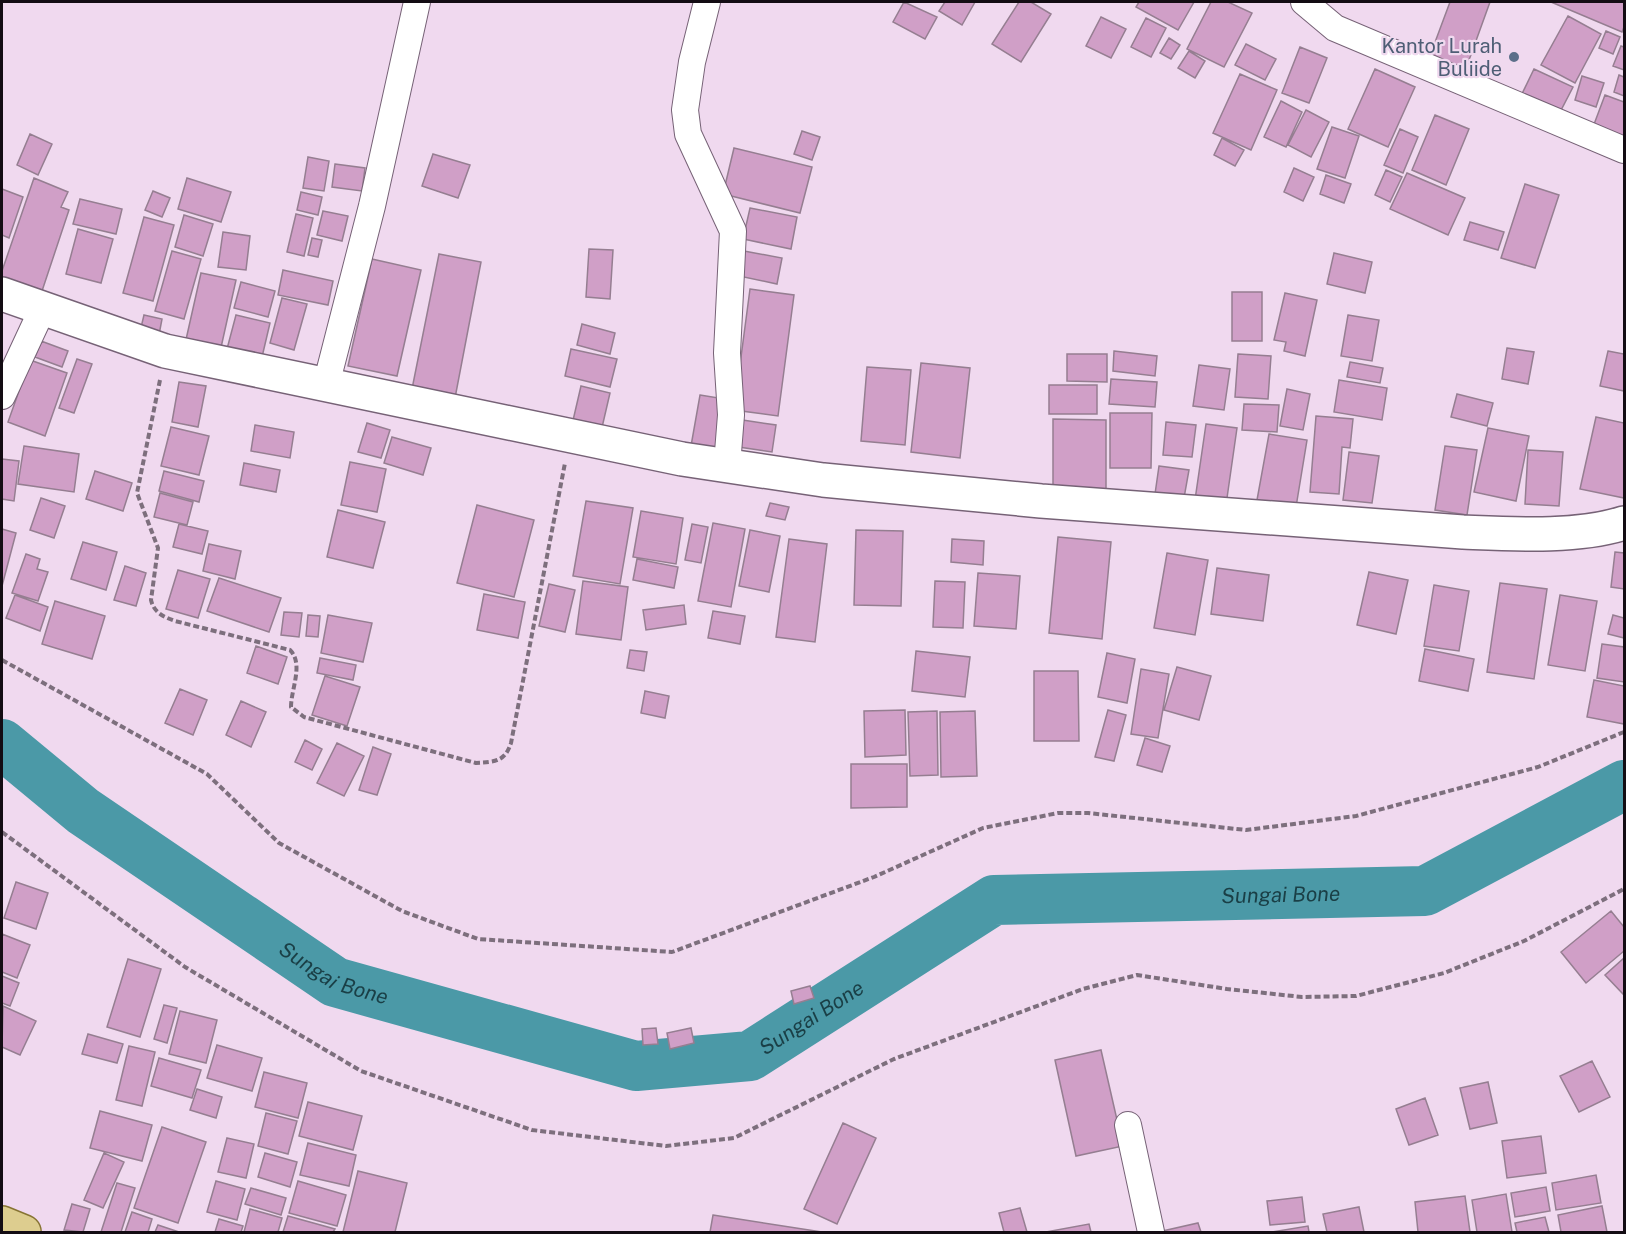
<svg xmlns="http://www.w3.org/2000/svg" width="1626" height="1234" viewBox="0 0 1626 1234" font-family="'Public Sans',sans-serif">
	<style>
		.lines { fill: none; stroke-linecap: round; stroke-linejoin: round }
		.river { stroke: #4b99a7; stroke-width: 50 }
		.building { fill: #d09fc7; stroke: #957e91; stroke-width: 1.5 }
		.street-casing { stroke: #766276; stroke-width: 28 }
		.secondary-casing { stroke: #766276; stroke-width: 36 }
		.primary-casing { stroke: #877433; stroke-width: 36 }
		.path { stroke: #7d6f7d; stroke-width: 4; stroke-dasharray: 6 3; stroke-linecap: butt }
		.street { stroke: #fff; stroke-width: 26 }
		.secondary { stroke: #fff; stroke-width: 33 }
		.primary { stroke: #ddcd8f; stroke-width: 33 }
		.service-dot { fill: #5c6f8a; stroke: #f0d9ef; stroke-width: 2 }
		.labels { text-anchor: middle; dominant-baseline: central; stroke-width: 4.5; stroke-linejoin: round; paint-order: stroke }
		.service-label { font-size: 20px; fill: #4e5e75; stroke: #f0d9ef; text-anchor: end }
		.water-label { font-size: 21px; font-style: italic; fill: #1a3f46; stroke: #f0d9ef }
	</style>
	<rect width="100%" height="100%" fill="#f0d9ef"/>
	<g class="lines">
		<path class="river" id="s1" d="M 2,744 L 83,811 L 335,982 L 636,1066 L 750,1056 L 994,900 L 1425,891 L 1624,785"/>
	</g>
	<path class="building" d="M 904,2 L 937,17 L 925,39 L 893,22 Z
		M 945,2 L 975,2 L 962,25 L 939,11 Z
		M 1019,2 L 1031,2 L 1051,14 L 1021,62 L 992,44 Z
		M 1139,2 L 1194,2 L 1178,30 L 1136,7 Z
		M 1211,2 L 1228,2 L 1252,13 L 1224,67 L 1187,49 Z
		M 1450,2 L 1490,2 L 1464,74 L 1428,61 Z
		M 1551,2 L 1624,2 L 1624,27 L 1622,32 Z
		M 1568,16 L 1601,34 L 1575,83 L 1541,65 Z
		M 1101,17 L 1126,29 L 1111,58 L 1086,46 Z
		M 1146,18 L 1166,28 L 1151,57 L 1131,47 Z
		M 1606,31 L 1620,37 L 1613,54 L 1599,48 Z
		M 1169,38 L 1180,45 L 1171,59 L 1160,53 Z
		M 1246,44 L 1276,59 L 1265,80 L 1235,65 Z
		M 1621,46 L 1624,47 L 1624,70 L 1613,66 Z
		M 1300,47 L 1327,58 L 1309,103 L 1282,93 Z
		M 1189,51 L 1205,61 L 1195,78 L 1178,68 Z
		M 1375,69 L 1415,87 L 1388,147 L 1348,129 Z
		M 1534,69 L 1573,87 L 1558,116 L 1520,98 Z
		M 1240,74 L 1277,90 L 1251,150 L 1213,133 Z
		M 1619,75 L 1624,77 L 1624,96 L 1614,92 Z
		M 1582,76 L 1604,83 L 1596,107 L 1575,100 Z
		M 1605,95 L 1624,102 L 1624,138 L 1593,127 Z
		M 1281,101 L 1302,112 L 1286,147 L 1264,137 Z
		M 1306,110 L 1329,122 L 1311,157 L 1288,145 Z
		M 1435,115 L 1469,129 L 1446,185 L 1412,170 Z
		M 1332,127 L 1359,136 L 1345,178 L 1317,169 Z
		M 1400,129 L 1418,137 L 1403,173 L 1384,165 Z
		M 802,131 L 820,137 L 812,160 L 794,154 Z
		M 30,134 L 52,144 L 38,175 L 17,165 Z
		M 1222,138 L 1244,150 L 1235,166 L 1214,155 Z
		M 734,148 L 812,167 L 800,213 L 723,194 Z
		M 433,154 L 470,165 L 458,198 L 422,186 Z
		M 308,157 L 329,161 L 324,191 L 303,188 Z
		M 335,164 L 365,168 L 362,191 L 332,187 Z
		M 1294,168 L 1314,177 L 1303,201 L 1284,192 Z
		M 1386,170 L 1402,177 L 1390,202 L 1375,195 Z
		M 1407,173 L 1465,198 L 1448,235 L 1390,209 Z
		M 1326,175 L 1351,184 L 1344,203 L 1320,194 Z
		M 34,178 L 68,192 L 61,207 L 69,210 L 40,297 L 2,285 L 2,271 Z
		M 187,178 L 231,192 L 221,222 L 178,209 Z
		M 1525,184 L 1559,195 L 1535,268 L 1501,258 Z
		M 2,189 L 23,197 L 9,238 L 2,235 Z
		M 153,191 L 170,198 L 162,217 L 145,210 Z
		M 301,192 L 322,197 L 318,215 L 297,210 Z
		M 80,199 L 122,209 L 116,234 L 73,224 Z
		M 750,208 L 797,217 L 791,249 L 743,239 Z
		M 323,211 L 348,216 L 342,241 L 317,235 Z
		M 296,214 L 313,218 L 304,256 L 287,252 Z
		M 184,215 L 213,224 L 203,256 L 175,247 Z
		M 144,217 L 174,225 L 153,301 L 123,293 Z
		M 1470,222 L 1504,232 L 1498,250 L 1464,240 Z
		M 78,229 L 113,239 L 101,283 L 66,274 Z
		M 223,232 L 250,236 L 246,270 L 218,267 Z
		M 312,238 L 322,240 L 318,257 L 308,255 Z
		M 589,249 L 613,250 L 610,299 L 586,297 Z
		M 172,251 L 201,259 L 184,319 L 155,311 Z
		M 744,251 L 782,258 L 777,284 L 739,276 Z
		M 1334,253 L 1372,262 L 1365,293 L 1327,284 Z
		M 439,254 L 481,262 L 455,398 L 412,389 Z
		M 372,259 L 421,270 L 397,376 L 348,366 Z
		M 283,270 L 333,281 L 328,305 L 278,295 Z
		M 201,273 L 236,280 L 220,352 L 185,344 Z
		M 241,282 L 275,291 L 268,317 L 234,308 Z
		M 750,289 L 794,295 L 778,416 L 734,410 Z
		M 1232,292 L 1262,292 L 1262,341 L 1232,341 Z
		M 1285,293 L 1317,300 L 1305,356 L 1284,351 L 1286,342 L 1274,340 Z
		M 282,298 L 307,304 L 294,350 L 270,343 Z
		M 144,315 L 162,319 L 158,340 L 139,336 Z
		M 236,315 L 270,323 L 262,357 L 227,349 Z
		M 1348,315 L 1379,320 L 1372,361 L 1341,356 Z
		M 582,324 L 615,333 L 610,354 L 577,345 Z
		M 41,341 L 68,351 L 62,367 L 35,357 Z
		M 1507,348 L 1534,352 L 1528,384 L 1502,379 Z
		M 571,349 L 617,359 L 610,387 L 565,376 Z
		M 1114,351 L 1157,356 L 1155,376 L 1113,371 Z
		M 1608,351 L 1624,354 L 1624,391 L 1600,386 Z
		M 1067,354 L 1107,354 L 1107,382 L 1067,381 Z
		M 1238,354 L 1271,356 L 1268,399 L 1235,397 Z
		M 77,359 L 92,364 L 74,413 L 59,408 Z
		M 30,360 L 67,373 L 45,436 L 8,422 Z
		M 1350,362 L 1383,368 L 1380,383 L 1347,377 Z
		M 921,363 L 970,368 L 960,458 L 911,452 Z
		M 1199,365 L 1230,369 L 1224,410 L 1193,406 Z
		M 867,367 L 911,370 L 905,445 L 861,441 Z
		M 1111,379 L 1157,382 L 1155,407 L 1109,404 Z
		M 1339,380 L 1387,388 L 1382,420 L 1334,412 Z
		M 179,382 L 206,386 L 198,427 L 172,422 Z
		M 1049,385 L 1097,385 L 1097,414 L 1049,414 Z
		M 581,386 L 610,393 L 600,436 L 571,429 Z
		M 1287,389 L 1310,394 L 1303,430 L 1280,426 Z
		M 1457,394 L 1493,403 L 1487,426 L 1451,417 Z
		M 700,395 L 725,399 L 716,451 L 691,446 Z
		M 1244,404 L 1279,405 L 1277,432 L 1242,430 Z
		M 1110,413 L 1152,413 L 1151,468 L 1110,468 Z
		M 1316,416 L 1353,419 L 1350,448 L 1342,447 L 1339,494 L 1310,492 Z
		M 1596,417 L 1624,423 L 1624,498 L 1580,489 Z
		M 736,419 L 776,425 L 772,452 L 732,446 Z
		M 1053,419 L 1106,420 L 1106,492 L 1053,492 Z
		M 1166,422 L 1196,425 L 1192,457 L 1163,455 Z
		M 367,423 L 390,430 L 381,458 L 358,452 Z
		M 1206,424 L 1237,428 L 1226,505 L 1195,500 Z
		M 255,425 L 294,432 L 290,458 L 251,451 Z
		M 171,427 L 209,436 L 199,475 L 161,466 Z
		M 1488,428 L 1529,436 L 1516,501 L 1474,492 Z
		M 1269,434 L 1307,440 L 1296,507 L 1257,500 Z
		M 392,437 L 431,448 L 423,475 L 384,463 Z
		M 24,446 L 79,454 L 74,492 L 18,484 Z
		M 1445,446 L 1477,450 L 1467,515 L 1435,510 Z
		M 1528,450 L 1563,452 L 1559,506 L 1525,504 Z
		M 1349,452 L 1379,456 L 1372,503 L 1343,500 Z
		M 2,459 L 19,461 L 14,501 L 2,499 Z
		M 350,462 L 386,469 L 377,512 L 341,505 Z
		M 244,463 L 280,470 L 276,492 L 240,485 Z
		M 1159,466 L 1189,470 L 1184,498 L 1155,494 Z
		M 95,471 L 132,483 L 123,511 L 86,499 Z
		M 164,471 L 204,481 L 199,502 L 159,491 Z
		M 160,493 L 193,502 L 187,525 L 154,517 Z
		M 41,498 L 65,506 L 54,538 L 30,530 Z
		M 586,501 L 633,508 L 620,584 L 573,576 Z
		M 770,503 L 789,507 L 785,520 L 766,516 Z
		M 477,505 L 534,520 L 514,597 L 457,583 Z
		M 338,510 L 385,522 L 373,568 L 327,557 Z
		M 641,511 L 683,518 L 676,564 L 633,557 Z
		M 713,523 L 745,529 L 731,607 L 698,601 Z
		M 179,524 L 208,531 L 202,554 L 173,547 Z
		M 692,524 L 708,527 L 701,563 L 685,560 Z
		M 2,529 L 16,533 L 2,586 Z
		M 750,530 L 780,536 L 769,592 L 739,586 Z
		M 856,530 L 903,531 L 901,606 L 854,605 Z
		M 1058,537 L 1111,542 L 1102,639 L 1049,633 Z
		M 789,539 L 827,544 L 815,642 L 776,637 Z
		M 952,539 L 984,541 L 983,565 L 951,562 Z
		M 83,542 L 117,552 L 106,590 L 71,579 Z
		M 209,544 L 241,551 L 235,579 L 203,571 Z
		M 1615,552 L 1624,553 L 1624,589 L 1611,587 Z
		M 1167,553 L 1208,560 L 1195,635 L 1154,628 Z
		M 26,554 L 40,559 L 37,569 L 48,572 L 38,601 L 12,593 Z
		M 637,559 L 678,567 L 674,588 L 633,580 Z
		M 125,566 L 146,573 L 136,606 L 114,600 Z
		M 1217,568 L 1269,575 L 1263,621 L 1211,614 Z
		M 178,570 L 210,579 L 198,618 L 166,609 Z
		M 1369,572 L 1408,580 L 1396,634 L 1357,625 Z
		M 978,573 L 1020,576 L 1016,629 L 974,626 Z
		M 219,578 L 281,598 L 269,632 L 207,611 Z
		M 583,581 L 628,587 L 621,640 L 576,634 Z
		M 935,581 L 965,582 L 963,628 L 933,627 Z
		M 1500,583 L 1547,589 L 1534,679 L 1487,672 Z
		M 549,584 L 575,590 L 565,632 L 539,626 Z
		M 1434,585 L 1469,591 L 1459,651 L 1424,646 Z
		M 484,594 L 525,602 L 518,638 L 477,630 Z
		M 15,595 L 48,607 L 40,631 L 6,618 Z
		M 1560,595 L 1597,601 L 1585,671 L 1548,665 Z
		M 55,601 L 105,616 L 92,659 L 42,644 Z
		M 684,605 L 686,624 L 646,630 L 643,610 Z
		M 713,611 L 745,616 L 740,644 L 708,638 Z
		M 284,612 L 302,613 L 299,637 L 281,635 Z
		M 308,615 L 320,616 L 318,637 L 306,636 Z
		M 328,615 L 372,623 L 363,662 L 321,653 Z
		M 1613,615 L 1624,618 L 1624,638 L 1608,634 Z
		M 1602,644 L 1624,647 L 1624,682 L 1597,678 Z
		M 256,646 L 287,657 L 278,684 L 247,673 Z
		M 1425,649 L 1474,659 L 1468,691 L 1419,681 Z
		M 630,650 L 647,652 L 644,671 L 627,668 Z
		M 916,651 L 970,657 L 965,697 L 912,691 Z
		M 1107,653 L 1135,659 L 1127,703 L 1098,697 Z
		M 320,658 L 356,665 L 353,680 L 317,673 Z
		M 1177,667 L 1211,676 L 1199,720 L 1164,710 Z
		M 1141,669 L 1169,674 L 1158,738 L 1131,734 Z
		M 1034,671 L 1078,671 L 1079,741 L 1034,741 Z
		M 325,676 L 360,687 L 347,726 L 312,715 Z
		M 1594,680 L 1624,686 L 1624,724 L 1587,717 Z
		M 180,689 L 207,700 L 193,735 L 165,723 Z
		M 645,691 L 669,696 L 665,718 L 641,713 Z
		M 241,701 L 266,712 L 251,747 L 226,735 Z
		M 905,710 L 906,755 L 865,757 L 864,711 Z
		M 1108,710 L 1126,715 L 1114,761 L 1095,757 Z
		M 937,711 L 938,775 L 910,776 L 908,712 Z
		M 975,711 L 977,776 L 941,777 L 940,712 Z
		M 1145,738 L 1170,746 L 1162,772 L 1137,765 Z
		M 305,740 L 322,749 L 312,770 L 295,762 Z
		M 337,743 L 364,756 L 344,796 L 317,783 Z
		M 373,747 L 391,754 L 377,795 L 359,790 Z
		M 851,764 L 907,764 L 907,807 L 851,808 Z
		M 16,882 L 48,893 L 36,929 L 4,918 Z
		M 1611,911 L 1624,927 L 1624,951 L 1586,983 L 1561,952 Z
		M 2,934 L 30,945 L 17,978 L 2,972 Z
		M 1624,958 L 1624,995 L 1605,975 Z
		M 128,959 L 161,969 L 140,1037 L 107,1027 Z
		M 2,976 L 19,983 L 10,1006 L 2,1003 Z
		M 810,986 L 814,998 L 794,1004 L 791,991 Z
		M 164,1005 L 177,1008 L 167,1043 L 154,1039 Z
		M 3,1006 L 36,1021 L 20,1055 L 2,1047 Z
		M 180,1011 L 217,1020 L 206,1063 L 169,1054 Z
		M 656,1028 L 658,1044 L 643,1045 L 642,1029 Z
		M 691,1028 L 694,1043 L 670,1049 L 667,1033 Z
		M 88,1034 L 123,1044 L 117,1063 L 82,1054 Z
		M 217,1045 L 262,1058 L 252,1091 L 207,1078 Z
		M 129,1046 L 155,1052 L 142,1106 L 116,1100 Z
		M 1101,1050 L 1123,1146 L 1076,1156 L 1055,1060 Z
		M 159,1058 L 201,1070 L 192,1098 L 151,1086 Z
		M 1592,1061 L 1610,1097 L 1579,1112 L 1560,1076 Z
		M 264,1072 L 307,1083 L 298,1118 L 255,1107 Z
		M 1488,1082 L 1497,1123 L 1470,1129 L 1460,1088 Z
		M 197,1089 L 222,1097 L 216,1118 L 190,1110 Z
		M 1425,1098 L 1438,1135 L 1409,1145 L 1396,1109 Z
		M 308,1102 L 362,1116 L 353,1150 L 299,1136 Z
		M 100,1111 L 152,1125 L 142,1161 L 90,1148 Z
		M 266,1113 L 297,1121 L 288,1154 L 258,1146 Z
		M 843,1123 L 876,1138 L 837,1224 L 804,1209 Z
		M 162,1127 L 206,1142 L 178,1223 L 134,1208 Z
		M 1541,1136 L 1546,1173 L 1507,1178 L 1502,1141 Z
		M 227,1138 L 254,1144 L 246,1178 L 218,1172 Z
		M 308,1143 L 356,1155 L 349,1186 L 300,1175 Z
		M 104,1153 L 124,1162 L 103,1208 L 84,1200 Z
		M 265,1153 L 297,1162 L 290,1187 L 258,1177 Z
		M 358,1171 L 407,1183 L 395,1232 L 343,1232 Z
		M 1596,1175 L 1601,1203 L 1556,1210 L 1552,1183 Z
		M 216,1181 L 245,1189 L 237,1220 L 207,1212 Z
		M 298,1181 L 346,1195 L 337,1226 L 289,1213 Z
		M 117,1183 L 135,1188 L 121,1232 L 101,1232 Z
		M 1546,1187 L 1550,1211 L 1515,1217 L 1511,1193 Z
		M 251,1188 L 286,1198 L 281,1215 L 245,1204 Z
		M 1506,1194 L 1512,1232 L 1477,1232 L 1472,1200 Z
		M 1465,1196 L 1470,1232 L 1418,1232 L 1415,1202 Z
		M 1302,1197 L 1305,1222 L 1270,1225 L 1267,1201 Z
		M 72,1204 L 90,1209 L 83,1232 L 64,1230 Z
		M 1602,1206 L 1607,1232 L 1561,1232 L 1558,1215 Z
		M 1359,1207 L 1364,1232 L 1327,1232 L 1323,1214 Z
		M 1020,1208 L 1027,1232 L 1004,1232 L 999,1213 Z
		M 250,1209 L 282,1218 L 278,1232 L 244,1232 Z
		M 132,1212 L 152,1219 L 148,1232 L 125,1232 Z
		M 713,1215 L 822,1232 L 710,1232 Z
		M 288,1216 L 335,1229 L 333,1232 L 283,1232 Z
		M 1545,1217 L 1549,1232 L 1517,1232 L 1515,1223 Z
		M 219,1219 L 243,1226 L 241,1232 L 215,1232 Z
		M 1198,1223 L 1201,1232 L 1158,1232 Z
		M 1089,1224 L 1091,1232 L 1046,1232 Z
		M 158,1225 L 179,1232 L 155,1232 Z
		M 1308,1226 L 1309,1232 L 1272,1232 Z"/>
	<g class="lines">
		<defs>
			<path id="street" d="M 707,2 L 692,62 L 685,110 L 688,134 L 733,231 L 727,353 L 731,415 L 727,465
				M 1304,2 L 1335,28 L 1624,150
				M 326,385 L 372,206 L 417,2
				M 2,396 L 42,310
				M 1128,1125 L 1151,1232"/>
			<path id="secondary" d="M 2,294 L 165,351 L 682,459 L 823,480 L 1041,501 L 1463,532 C 1513,534 1577,538 1624,523"/>
			<path id="primary" d="M 2,1223 L 24,1232"/>
		</defs>
		<use href="#street" class="street-casing"/>
		<use href="#secondary" class="secondary-casing"/>
		<use href="#primary" class="primary-casing"/>
		<path class="path" d="M 160,380 L 137,493 L 158,548 L 151,600 C 154,613 164,617 175,621 L 290,650 C 304,664 291,689 291,707 L 304,717 L 476,763 C 494,762 505,762 511,743 L 565,463
			M 2,660 L 207,774 L 279,843 L 402,911 L 478,939 L 672,952 L 874,877 L 983,828 L 1058,813 L 1088,813 L 1246,830 L 1356,816 L 1538,767 L 1624,732
			M 2,832 L 185,967 L 361,1071 L 532,1130 L 666,1146 L 734,1138 L 894,1059 L 1083,989 L 1137,975 L 1227,989 L 1302,997 L 1356,996 L 1444,973 L 1524,941 L 1624,889"/>
		<use href="#street" class="street"/>
		<use href="#secondary" class="secondary"/>
		<use href="#primary" class="primary"/>
	</g>
	<circle class="service-dot" cx="1514" cy="57" r="6"/>
	<g class="labels">
		<g class="service-label">
			<text x="1502" y="46">Kantor Lurah<tspan x="1502" dy="23">Buliide</tspan></text>
		</g>
		<g class="water-label">
			<text stroke="none"><textPath href="#s1" startOffset="1413">Sungai Bone</textPath></text>
			<text stroke="none"><textPath href="#s1" startOffset="405">Sungai Bone</textPath></text>
			<text stroke="none"><textPath href="#s1" startOffset="909">Sungai Bone</textPath></text>
		</g>
	</g>
	<rect width="1626" height="1234" fill="none" stroke="#130c13" stroke-width="6"/>
</svg>
